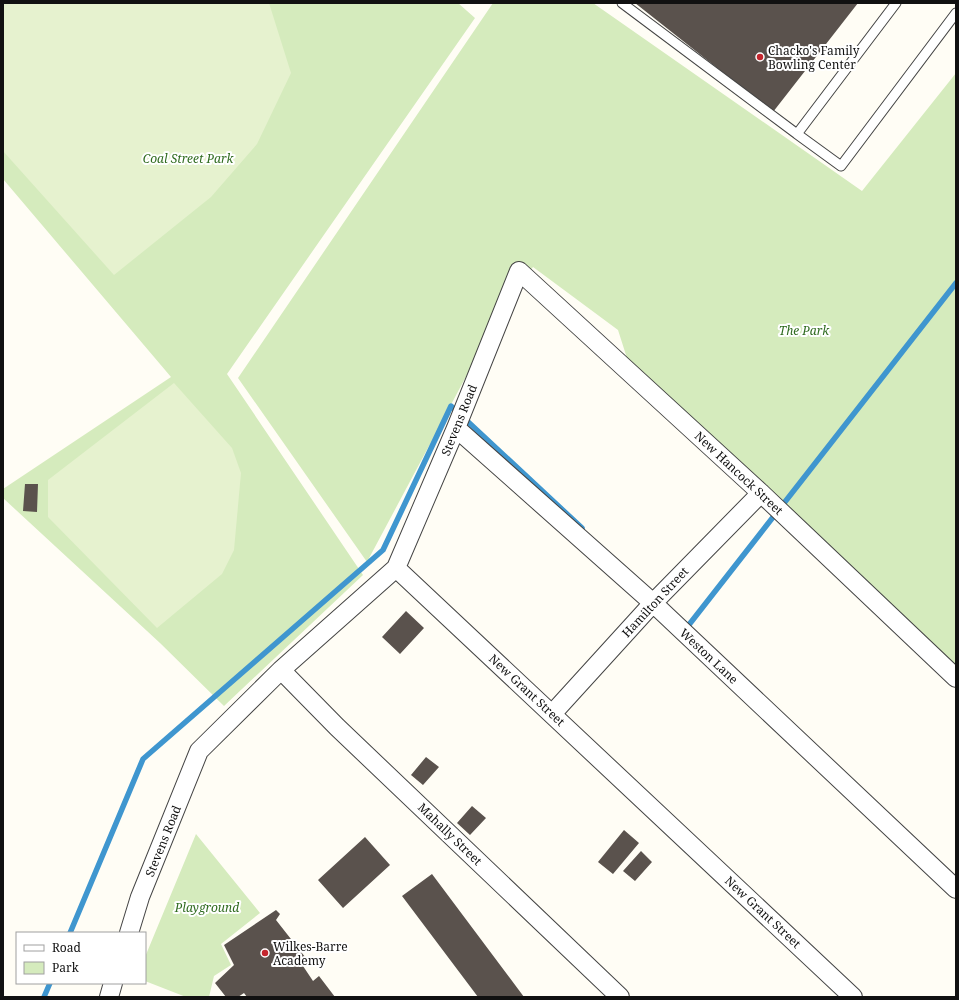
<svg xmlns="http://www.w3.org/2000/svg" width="959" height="1000" viewBox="0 0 959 1000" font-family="'Noto Serif',serif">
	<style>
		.green { fill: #d5ebbd }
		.pitch { fill: #e6f2cf }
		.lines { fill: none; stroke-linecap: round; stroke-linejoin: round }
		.stream { stroke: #3f96cf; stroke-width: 5.5 }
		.building { fill: #5a524d }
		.service-casing { stroke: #444; stroke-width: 11 }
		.minor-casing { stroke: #444; stroke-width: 20 }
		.service { stroke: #fff; stroke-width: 9 }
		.minor { stroke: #fff; stroke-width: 18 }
		.poi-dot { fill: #c4262e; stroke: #fff; stroke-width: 1.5 }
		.labels { text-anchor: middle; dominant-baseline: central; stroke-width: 4; stroke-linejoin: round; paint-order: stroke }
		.poi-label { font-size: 12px; fill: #111; stroke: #fff; text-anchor: start }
		.park-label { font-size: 12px; font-style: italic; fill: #2f6b1f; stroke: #fff }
		.street-label { font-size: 12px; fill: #111; stroke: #fff }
	</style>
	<rect width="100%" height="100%" fill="#fffdf5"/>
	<path class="green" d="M 3,3 L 458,3 L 475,18 L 227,374 L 363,575 L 224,706 L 160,643 L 3,498 L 3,489 L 171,377 L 3,179 Z
		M 493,3 L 593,3 L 862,191 L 956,73 L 956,675 L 633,377 L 618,330 L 533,267 L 509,296 L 367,562 L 238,378 Z
		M 196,834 L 260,913 L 221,944 L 231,965 L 214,976 L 209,997 L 186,997 L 145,981 L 145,957 Z"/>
	<path class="pitch" d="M 3,3 L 269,3 L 291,73 L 257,144 L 211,197 L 114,275 L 3,151 Z
		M 174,383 L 232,448 L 241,473 L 234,550 L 222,574 L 157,628 L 48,517 L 48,480 Z"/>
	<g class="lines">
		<path class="stream" d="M 684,623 L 688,626 L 956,283
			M 70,933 L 143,759 L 383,550 L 451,406 L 582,528
			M 44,997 L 50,983"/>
	</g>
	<path class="building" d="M 635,3 L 858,3 L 773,112 Z
		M 25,484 L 38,484 L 37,512 L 23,511 Z
		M 406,611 L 424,628 L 400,654 L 382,637 Z
		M 426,757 L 439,767 L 423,785 L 411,775 Z
		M 472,806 L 486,818 L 470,835 L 457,823 Z
		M 624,830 L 639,843 L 613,874 L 598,862 Z
		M 365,837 L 390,865 L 343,908 L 318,880 Z
		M 641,851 L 652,862 L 635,881 L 623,871 Z
		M 432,874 L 524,997 L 478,997 L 402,896 Z
		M 276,910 L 280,914 L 276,920 L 309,962 L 303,966 L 313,981 L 319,976 L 335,997 L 247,997 L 244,993 L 238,997 L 226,997 L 215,983 L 234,965 L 224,945 Z"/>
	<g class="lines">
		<defs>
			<path id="service" d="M 622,3 L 797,134 L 896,3
				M 797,134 L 841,166 L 956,13"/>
			<path id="minor" d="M 456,428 L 653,603 L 956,889
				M 396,568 L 853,997
				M 281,670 L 337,727 L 620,997
				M 552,714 L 653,603 L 761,493
				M 129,933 L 140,897 L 199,751 L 281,670 L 396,568 L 456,428 L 519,271 L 761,493 L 956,678
				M 109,997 L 113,983"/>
		</defs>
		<use href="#service" class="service-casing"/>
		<use href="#minor" class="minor-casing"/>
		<use href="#service" class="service"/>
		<use href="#minor" class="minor"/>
	</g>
	<g class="poi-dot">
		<circle cx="760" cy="57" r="4"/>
		<circle cx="265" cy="953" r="4"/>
	</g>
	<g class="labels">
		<g class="poi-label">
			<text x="768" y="50">Chacko's Family<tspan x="768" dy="14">Bowling Center</tspan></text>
			<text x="273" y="946">Wilkes-Barre<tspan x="273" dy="14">Academy</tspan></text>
		</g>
		<g class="park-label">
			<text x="188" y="158">Coal Street Park</text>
			<text x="804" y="330">The Park</text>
			<text x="207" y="907">Playground</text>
		</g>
		<g class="street-label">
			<text transform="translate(459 420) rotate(-68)">Stevens Road</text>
			<text transform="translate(739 473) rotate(43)">New Hancock Street</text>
			<text transform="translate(655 602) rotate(-47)">Hamilton Street</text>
			<text transform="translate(709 656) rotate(43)">Weston Lane</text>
			<text transform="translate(527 690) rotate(43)">New Grant Street</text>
			<text transform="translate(450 834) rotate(44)">Mahally Street</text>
			<text transform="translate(163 841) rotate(-68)">Stevens Road</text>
			<text transform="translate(763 912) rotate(43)">New Grant Street</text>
		</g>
	</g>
	<rect width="959" height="1000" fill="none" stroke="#111111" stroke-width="8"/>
	<rect x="16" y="932" width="130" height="52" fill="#ffffff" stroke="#a0a0a0"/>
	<rect x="24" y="945" width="20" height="6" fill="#ffffff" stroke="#a0a0a0"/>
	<text x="52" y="952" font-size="12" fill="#111111">Road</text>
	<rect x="24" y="962" width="20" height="12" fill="#d5ebbd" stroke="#a0a0a0"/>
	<text x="52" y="972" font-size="12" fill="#111111">Park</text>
</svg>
